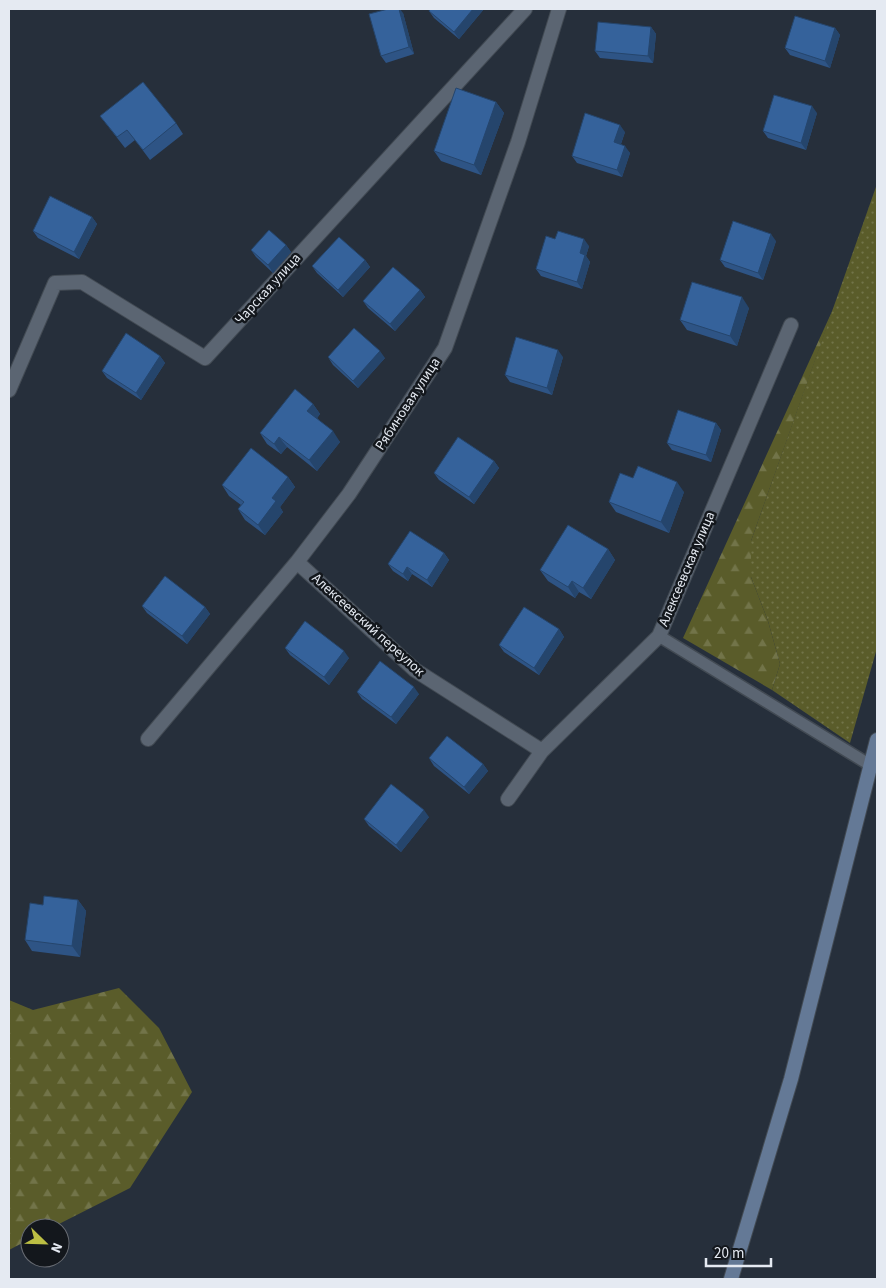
<svg xmlns="http://www.w3.org/2000/svg" width="886" height="1288" viewBox="0 0 886 1288" font-family="'Source Sans 3',sans-serif">
	<style>
		.grass { fill: url(#grass-dots) }
		.forest { fill: url(#forest-firs) }
		.lines { fill: none; stroke-linecap: round; stroke-linejoin: round }
		.service-casing { stroke: #424a53; stroke-width: 14 }
		.minor-casing { stroke: #424a53; stroke-width: 16 }
		.secondary-casing { stroke: #424a53; stroke-width: 16 }
		.service { stroke: #5b6572; stroke-width: 11 }
		.minor { stroke: #5b6572; stroke-width: 14 }
		.secondary { stroke: #647996; stroke-width: 14 }
		.wall { fill: #2e5485 }
		.shaded-wall { fill: #25456c }
		.building { fill: #35629b; stroke: #25456c }
		.labels { text-anchor: middle; dominant-baseline: central; stroke-width: 5; stroke-linejoin: round; paint-order: stroke }
		.street-label { font-size: 14px; fill: #e5eaf2; stroke: #13171c }
	</style>
	<defs>
		<pattern id="grass-dots" width="8" height="8" patternUnits="userSpaceOnUse" patternTransform="scale(1.25)"><rect width="8" height="8" fill="#5a5c2a"/><path d="M2 2h.1M6 6h.1" fill="none" stroke="#727449" stroke-width="1.8" stroke-linecap="round"/></pattern>
		<pattern id="forest-firs" width="22" height="20" patternUnits="userSpaceOnUse" patternTransform="scale(1.25)"><rect width="22" height="20" fill="#5a5c2a"/><path d="M5 1l3.5 6h-7zM16 11l3.5 6h-7z" fill="#727449"/></pattern>
	</defs>
	<rect width="100%" height="100%" fill="#262f3b"/>
	<path class="grass" d="M 877,184 L 877,648 L 850,743 L 772,690 L 780,664 L 768,621 L 751,577 L 751,541 Z"/>
	<path class="forest" d="M 834,307 L 751,541 L 751,577 L 768,621 L 780,664 L 772,690 L 683,638 Z
		M 119,988 L 159,1028 L 192,1092 L 130,1188 L 51,1228 L 30,1228 L 30,1239 L 9,1250 L 9,1000 L 33,1010 Z"/>
	<g class="lines">
		<defs>
			<path id="service" d="M 659,636 L 870,765"/>
			<path id="minor" d="M 9,390 L 55,283 L 82,282 L 205,358 L 525,9
				M 297,562 L 415,670 L 542,751
				M 148,739 L 297,562 L 349,494 L 445,348 L 518,142 L 559,9
				M 508,799 L 542,751 L 659,636 L 791,325"/>
			<path id="secondary" d="M 731,1279 L 791,1079 L 877,740"/>
		</defs>
		<use href="#service" class="service-casing"/>
		<use href="#minor" class="minor-casing"/>
		<use href="#secondary" class="secondary-casing"/>
		<use href="#service" class="service"/>
		<use href="#minor" class="minor"/>
		<use href="#secondary" class="secondary"/>
	</g>
	<path class="wall" d="M 484,9 L 459,39 L 434,18 L 429,11 Z
		M 403,13 L 414,54 L 386,63 L 381,56 Z
		M 651,27 L 656,34 L 653,63 L 600,58 L 595,51 Z
		M 835,28 L 840,35 L 830,68 L 790,55 L 785,48 Z
		M 496,102 L 504,113 L 481,175 L 441,161 L 434,151 Z
		M 817,113 L 806,150 L 768,138 L 763,131 Z
		M 100,116 L 176,123 L 183,134 L 150,160 L 135,140 L 125,148 Z
		M 625,132 L 621,144 L 630,153 L 622,177 L 577,163 L 572,156 Z
		M 92,217 L 97,224 L 79,259 L 38,238 L 33,231 Z
		M 555,239 L 589,246 L 586,256 L 590,262 L 582,289 L 541,276 L 536,269 Z
		M 776,241 L 763,280 L 725,267 L 720,260 Z
		M 286,245 L 291,252 L 273,273 L 256,257 L 251,250 Z
		M 365,260 L 370,267 L 343,297 L 317,273 L 312,266 Z
		M 420,290 L 425,297 L 395,331 L 368,308 L 363,301 Z
		M 749,308 L 737,346 L 687,330 L 680,320 Z
		M 160,356 L 165,363 L 141,400 L 107,378 L 102,371 Z
		M 328,357 L 385,358 L 358,388 L 333,365 Z
		M 563,357 L 552,395 L 510,382 L 505,375 Z
		M 313,404 L 320,414 L 317,418 L 340,442 L 317,471 L 287,447 L 281,454 L 267,444 L 260,433 Z
		M 716,423 L 721,430 L 711,462 L 672,450 L 667,443 Z
		M 494,461 L 499,468 L 474,504 L 439,480 L 434,473 Z
		M 288,477 L 295,487 L 280,507 L 283,512 L 265,535 L 245,520 L 238,509 L 241,505 L 229,496 L 222,485 Z
		M 633,478 L 684,492 L 669,533 L 616,512 L 609,502 Z
		M 608,549 L 615,560 L 591,599 L 579,592 L 575,598 L 548,581 L 540,570 Z
		M 444,553 L 449,560 L 432,587 L 412,574 L 408,581 L 393,571 L 388,564 Z
		M 142,606 L 205,607 L 210,614 L 187,644 L 147,613 Z
		M 559,629 L 564,637 L 539,675 L 504,652 L 499,645 Z
		M 285,648 L 349,658 L 329,685 L 290,655 Z
		M 357,692 L 419,694 L 396,724 L 362,699 Z
		M 429,758 L 483,764 L 488,771 L 469,794 L 434,766 Z
		M 429,817 L 401,852 L 369,826 L 364,819 Z
		M 78,900 L 86,911 L 80,957 L 32,951 L 25,940 L 43,905 Z"/>
	<path class="shaded-wall" d="M 399,9 L 400,9 L 403,13 L 414,54 L 409,47 Z
		M 473,9 L 484,9 L 459,39 L 454,32 Z
		M 651,27 L 656,34 L 653,63 L 648,56 Z
		M 835,28 L 840,35 L 830,68 L 825,61 Z
		M 496,102 L 504,113 L 481,175 L 474,165 Z
		M 812,106 L 817,113 L 806,150 L 801,143 Z
		M 620,125 L 625,132 L 619,149 L 614,142 Z
		M 625,146 L 630,153 L 622,177 L 617,170 Z
		M 92,217 L 97,224 L 79,259 L 74,252 Z
		M 771,234 L 776,241 L 763,280 L 758,273 Z
		M 584,239 L 589,246 L 586,256 L 590,262 L 582,289 L 577,282 L 580,253 Z
		M 286,245 L 291,252 L 273,273 L 268,265 Z
		M 365,260 L 370,267 L 343,297 L 338,290 Z
		M 420,290 L 425,297 L 395,331 L 390,324 Z
		M 742,297 L 749,308 L 737,346 L 730,336 Z
		M 558,350 L 563,357 L 552,395 L 547,388 Z
		M 380,351 L 385,358 L 358,388 L 353,381 Z
		M 160,356 L 165,363 L 141,400 L 136,393 Z
		M 313,404 L 320,414 L 315,421 L 307,411 Z
		M 716,423 L 721,430 L 711,462 L 706,455 Z
		M 333,431 L 340,442 L 317,471 L 309,460 Z
		M 279,437 L 287,447 L 281,454 L 274,444 Z
		M 494,461 L 499,468 L 474,504 L 469,497 Z
		M 288,477 L 295,487 L 280,507 L 283,512 L 265,535 L 258,525 L 272,498 Z
		M 677,482 L 684,492 L 669,533 L 661,522 Z
		M 608,549 L 615,560 L 591,599 L 583,588 Z
		M 444,553 L 449,560 L 432,587 L 427,580 Z
		M 407,567 L 412,574 L 408,581 L 403,574 Z
		M 572,581 L 579,592 L 575,598 L 568,587 Z
		M 205,607 L 210,614 L 187,644 L 182,636 Z
		M 559,629 L 564,637 L 539,675 L 534,668 Z
		M 344,651 L 349,658 L 329,685 L 324,677 Z
		M 414,687 L 419,694 L 396,724 L 391,717 Z
		M 483,764 L 488,771 L 469,794 L 464,787 Z
		M 424,810 L 429,817 L 401,852 L 396,845 Z
		M 78,900 L 86,911 L 80,957 L 72,946 Z"/>
	<path class="building" d="M 388,9 L 399,9 L 409,47 L 381,56 L 369,14 Z
		M 430,9 L 473,9 L 454,32 L 429,11 Z
		M 795,16 L 835,28 L 825,61 L 785,48 Z
		M 598,22 L 651,27 L 648,56 L 595,51 Z
		M 143,82 L 176,123 L 143,150 L 127,130 L 117,137 L 100,116 Z
		M 456,88 L 496,102 L 474,165 L 434,151 Z
		M 774,95 L 812,106 L 801,143 L 763,131 Z
		M 585,113 L 620,125 L 614,142 L 625,146 L 617,170 L 572,156 Z
		M 50,196 L 92,217 L 74,252 L 33,231 Z
		M 733,221 L 771,234 L 758,273 L 720,260 Z
		M 269,230 L 286,245 L 268,265 L 251,250 Z
		M 558,231 L 584,239 L 580,253 L 585,255 L 577,282 L 536,269 L 546,236 L 555,239 Z
		M 339,237 L 365,260 L 338,290 L 312,266 Z
		M 393,267 L 420,290 L 390,324 L 363,301 Z
		M 692,282 L 742,297 L 730,336 L 680,320 Z
		M 354,328 L 380,351 L 353,381 L 328,357 Z
		M 126,333 L 160,356 L 136,393 L 102,371 Z
		M 516,337 L 558,350 L 547,388 L 505,375 Z
		M 295,389 L 313,404 L 307,411 L 333,431 L 309,460 L 279,437 L 274,444 L 260,433 Z
		M 678,410 L 716,423 L 706,455 L 667,443 Z
		M 458,437 L 494,461 L 469,497 L 434,473 Z
		M 251,448 L 288,477 L 272,498 L 276,501 L 258,525 L 238,509 L 244,502 L 222,485 Z
		M 638,466 L 677,482 L 661,522 L 609,502 L 620,473 L 633,478 Z
		M 568,525 L 608,549 L 583,588 L 572,581 L 568,587 L 540,570 Z
		M 410,531 L 444,553 L 427,580 L 407,567 L 403,574 L 388,564 Z
		M 165,576 L 205,607 L 182,636 L 142,606 Z
		M 524,607 L 559,629 L 534,668 L 499,645 Z
		M 305,621 L 344,651 L 324,677 L 285,648 Z
		M 380,661 L 414,687 L 391,717 L 357,692 Z
		M 447,736 L 483,764 L 464,787 L 429,758 Z
		M 391,784 L 424,810 L 396,845 L 364,819 Z
		M 44,896 L 78,900 L 72,946 L 25,940 L 30,903 L 43,905 Z"/>
	<g class="labels">
		<g class="street-label">
			<text transform="translate(268 289) rotate(-48)">Чарская улица</text>
			<text transform="translate(408 404) rotate(-57)">Рябиновая улица</text>
			<text transform="translate(687 569) rotate(-67)">Алексеевская улица</text>
			<text transform="translate(368 625) rotate(42)">Алексеевский переулок</text>
		</g>
	</g>
	<rect width="886" height="1288" fill="none" stroke="#e5eaf2" stroke-width="20"/>
	<g transform="translate(45 1243) rotate(113)"><circle r="24" fill="#13171c" stroke="#676b72"/>
	<path d="M0-4L9 19L0 12L-9 19Z" fill="#bcbf44"/>
	<text y="-8" font-size="14" font-weight="bold" text-anchor="middle" fill="#e5eaf2">N</text>
	</g>
	<path d="M706 1258v8h65v-8" fill="none" stroke="#e5eaf2" stroke-width="2.5"/>
	<text x="714" y="1258" font-size="15" fill="#e5eaf2" stroke="#13171c" stroke-width="4" paint-order="stroke">20 m</text>
</svg>
